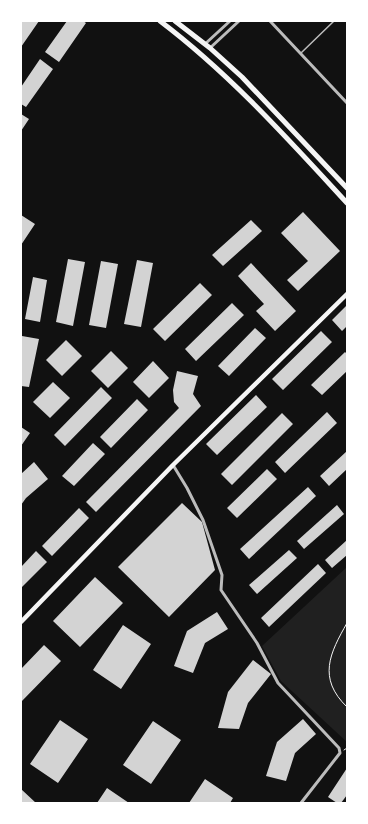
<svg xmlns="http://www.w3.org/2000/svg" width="368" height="824" viewBox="0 0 368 824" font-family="Quicksand,sans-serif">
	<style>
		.green { fill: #202020 }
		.building { fill: #d3d3d3 }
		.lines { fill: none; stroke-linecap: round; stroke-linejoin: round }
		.path { stroke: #f5f5f5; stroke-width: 1 }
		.service { stroke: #bcbcbc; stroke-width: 1.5 }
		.minor { stroke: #bcbcbc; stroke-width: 3 }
		.secondary { stroke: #f5f5f5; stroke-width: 4.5 }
		.primary { stroke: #f5f5f5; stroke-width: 5 }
	</style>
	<rect width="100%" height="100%" fill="#111"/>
	<path class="green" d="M 347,567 L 347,742 L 281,681 L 262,646 Z"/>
	<path class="building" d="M 21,21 L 39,21 L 21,47 Z
		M 67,21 L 83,21 L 86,23 L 59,62 L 45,52 Z
		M 40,59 L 53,69 L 26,107 L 21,104 L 21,87 Z
		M 21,114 L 29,119 L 21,131 Z
		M 303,212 L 340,251 L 298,291 L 287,280 L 308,261 L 281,233 Z
		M 21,215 L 35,224 L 21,245 Z
		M 251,220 L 262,231 L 223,266 L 212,255 Z
		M 68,259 L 85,262 L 73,326 L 56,322 Z
		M 137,260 L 153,263 L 141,327 L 124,324 Z
		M 101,261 L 118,264 L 106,328 L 89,325 Z
		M 251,263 L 296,311 L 275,331 L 256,311 L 264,304 L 238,276 Z
		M 33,277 L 47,280 L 40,322 L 25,319 Z
		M 200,283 L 212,295 L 165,341 L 153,329 Z
		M 232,303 L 244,315 L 196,361 L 185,349 Z
		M 347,305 L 347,326 L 342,331 L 332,320 Z
		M 255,328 L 266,338 L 229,376 L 218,366 Z
		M 321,331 L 332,342 L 283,390 L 272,379 Z
		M 22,336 L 39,339 L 29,387 L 21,386 Z
		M 66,340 L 82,356 L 62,376 L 46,360 Z
		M 111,351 L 128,368 L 108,388 L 91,371 Z
		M 345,352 L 347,354 L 347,371 L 322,395 L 311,385 Z
		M 153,361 L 169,378 L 149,398 L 133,382 Z
		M 177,371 L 198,376 L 193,394 L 201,406 L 96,512 L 86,502 L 179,408 L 174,402 L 173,390 Z
		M 53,382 L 70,398 L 50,418 L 33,402 Z
		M 101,387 L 112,398 L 65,446 L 54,435 Z
		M 256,395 L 267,407 L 217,455 L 206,444 Z
		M 137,399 L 148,410 L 111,448 L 100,437 Z
		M 327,412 L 337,423 L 285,473 L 275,462 Z
		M 282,413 L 293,424 L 232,485 L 221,474 Z
		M 21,427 L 30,433 L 21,446 Z
		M 93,443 L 105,454 L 74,486 L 62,476 Z
		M 347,451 L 347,469 L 329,486 L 320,476 Z
		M 34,462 L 48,479 L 26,498 L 21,505 L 21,474 Z
		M 267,469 L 277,479 L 237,518 L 227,508 Z
		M 308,487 L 316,496 L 249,559 L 240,549 Z
		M 182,503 L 202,522 L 215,570 L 169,617 L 118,567 Z
		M 337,505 L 344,514 L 304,549 L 297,541 Z
		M 79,508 L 89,518 L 52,556 L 42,546 Z
		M 347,540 L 347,555 L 332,568 L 325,560 Z
		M 289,550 L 297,558 L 257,594 L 249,585 Z
		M 36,551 L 47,562 L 21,588 L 21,567 Z
		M 318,564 L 326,573 L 269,627 L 261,618 Z
		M 95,577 L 123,603 L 80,647 L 53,621 Z
		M 217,612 L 228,629 L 205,643 L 193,673 L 174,666 L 187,631 Z
		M 123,625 L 151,644 L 121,689 L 93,670 Z
		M 44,645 L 61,661 L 21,702 L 21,669 Z
		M 253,660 L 271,674 L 248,703 L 239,729 L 218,728 L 228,692 Z
		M 303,719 L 316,734 L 295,753 L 286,781 L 266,776 L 277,742 Z
		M 60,720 L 88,739 L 58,783 L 30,764 Z
		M 153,721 L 181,740 L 151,784 L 123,765 Z
		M 347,768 L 347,795 L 341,803 L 337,803 L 328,797 Z
		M 205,779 L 233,798 L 230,803 L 189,803 Z
		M 107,788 L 129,803 L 97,803 Z
		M 21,789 L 36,803 L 21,803 Z"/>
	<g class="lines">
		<path class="path" d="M 347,623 C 330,653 317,678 347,707
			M 344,750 L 347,748"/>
		<path class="service" d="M 301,53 L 334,21"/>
		<path class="minor" d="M 270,21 L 347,103
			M 205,44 L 230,21
			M 210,48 L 239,21
			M 173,465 L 187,488 L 203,520 L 222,575 L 221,590 L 257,643 L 278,683 L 339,748 L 340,753 L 301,803"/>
		<path class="secondary" d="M 21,622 L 173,465 L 347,294"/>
		<path class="primary" d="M 160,21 C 230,74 288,139 347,203
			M 175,21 L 210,48 L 242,77 L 347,188"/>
	</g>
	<rect width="368" height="824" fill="none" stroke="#ffffff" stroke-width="44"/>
</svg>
